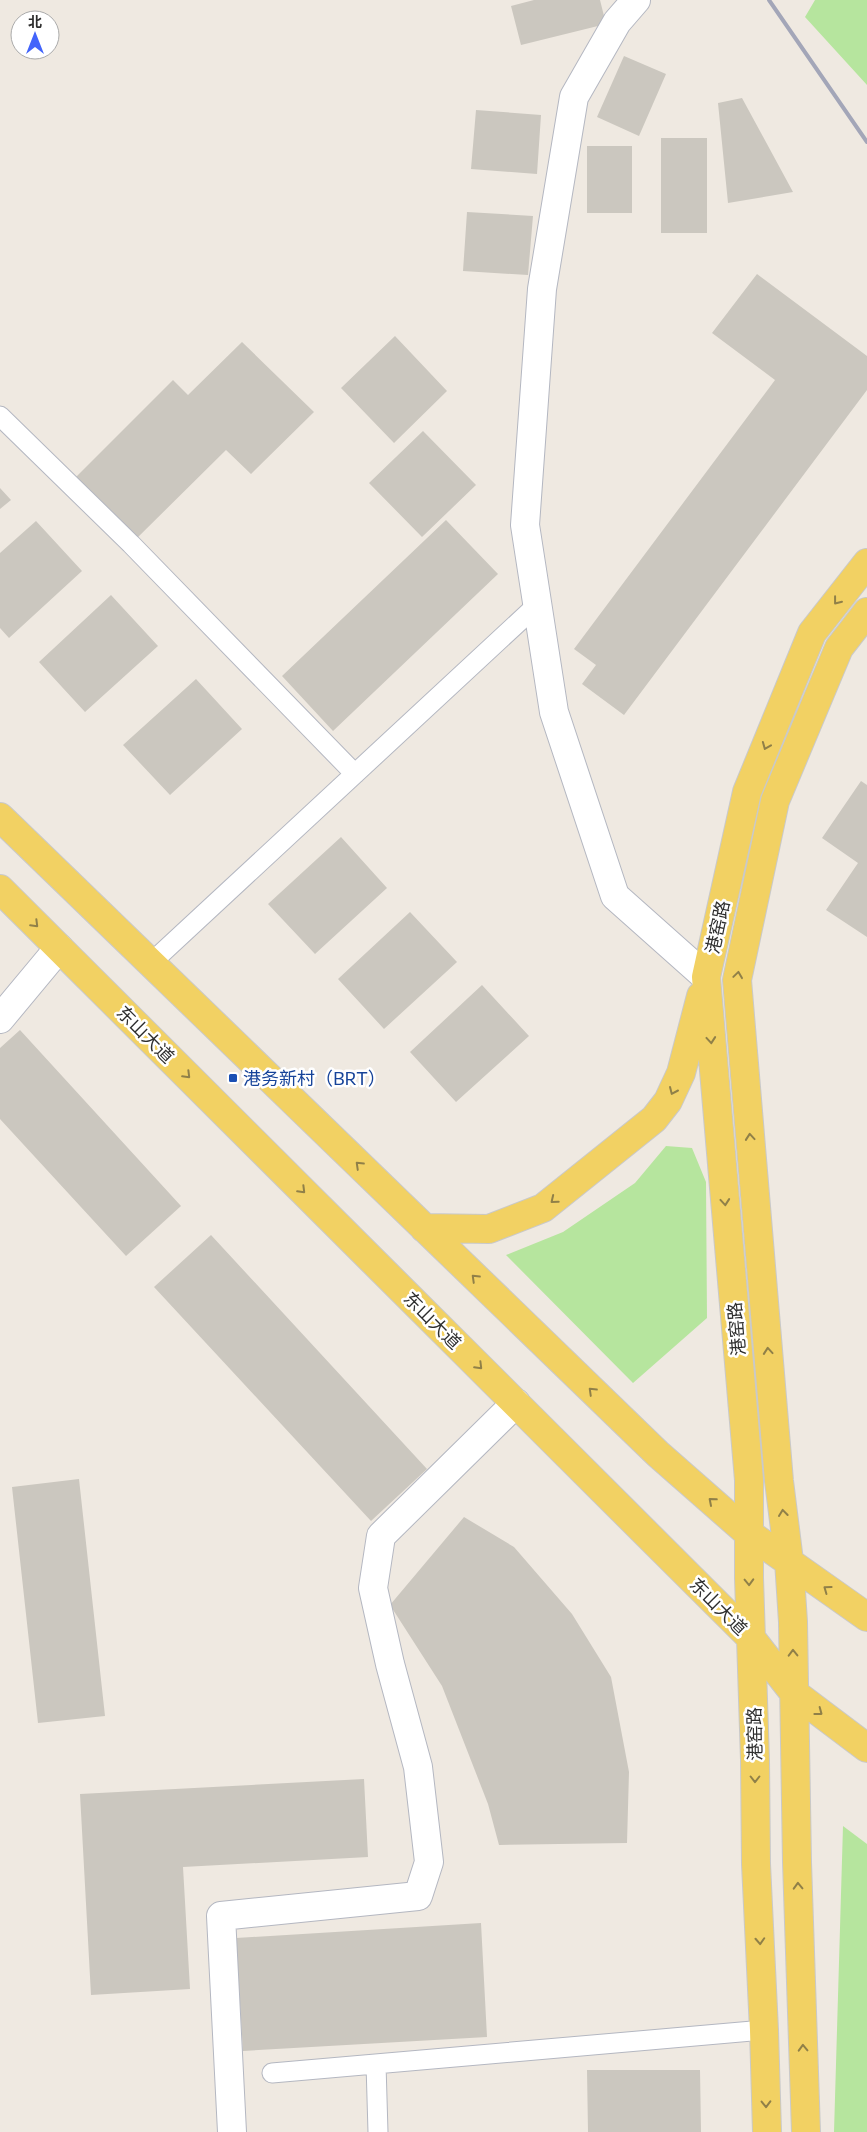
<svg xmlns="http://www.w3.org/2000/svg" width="867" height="2132" viewBox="0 0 867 2132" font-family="Commissioner,'Noto Sans SC',sans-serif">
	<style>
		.green { fill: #b6e59e }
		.building { fill: #cbc7bf }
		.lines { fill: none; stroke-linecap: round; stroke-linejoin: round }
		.lane-casing { stroke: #b4b7c1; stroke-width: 21 }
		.street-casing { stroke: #b4b7c1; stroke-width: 30 }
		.secondary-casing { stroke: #b4b7c1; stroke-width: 30 }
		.primary-casing { stroke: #c9c9c9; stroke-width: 30 }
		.lane { stroke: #fff; stroke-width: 19 }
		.street { stroke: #fff; stroke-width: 28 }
		.secondary { stroke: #fff; stroke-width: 28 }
		.primary { stroke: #f2d163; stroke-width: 28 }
		.rail { stroke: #a3a6b8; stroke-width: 4 }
		.oneway { stroke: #908048 }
		.transit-dot { fill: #1a4fb4; stroke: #fff; stroke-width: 2 }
		.labels { text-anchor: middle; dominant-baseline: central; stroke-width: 5; stroke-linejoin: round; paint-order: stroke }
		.street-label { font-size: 18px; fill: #2e2e2e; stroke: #fff }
		.transit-label { font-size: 18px; fill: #164399; stroke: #fff; text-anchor: start }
	</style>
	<rect width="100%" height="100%" fill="#efe9e1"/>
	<path class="green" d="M 815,0 L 867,0 L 867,85 L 805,17 Z
		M 666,1146 L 692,1148 L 706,1182 L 707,1318 L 633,1383 L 506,1255 L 563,1232 L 635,1183 Z
		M 843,1826 L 867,1844 L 867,2132 L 834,2132 Z"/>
	<path class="building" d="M 534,0 L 600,0 L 606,24 L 521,45 L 511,6 Z
		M 624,56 L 666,74 L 639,136 L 597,117 Z
		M 742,98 L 793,192 L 728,203 L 718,103 Z
		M 476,110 L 541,115 L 537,174 L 471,169 Z
		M 661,138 L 707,138 L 707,233 L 661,233 Z
		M 587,146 L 632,146 L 632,213 L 587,213 Z
		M 467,212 L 533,216 L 528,275 L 463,271 Z
		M 757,274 L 867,356 L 867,390 L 624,715 L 582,684 L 596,665 L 574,649 L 775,380 L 712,333 Z
		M 395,336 L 447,391 L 394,443 L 341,388 Z
		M 242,342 L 314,412 L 251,474 L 226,450 L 131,544 L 70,483 L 173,380 L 188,395 Z
		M 423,431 L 476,485 L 422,537 L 369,483 Z
		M 0,488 L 11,500 L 0,509 Z
		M 446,520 L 498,574 L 333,731 L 282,676 Z
		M 36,521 L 82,571 L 9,638 L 0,628 L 0,553 Z
		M 111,595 L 158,646 L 85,712 L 39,662 Z
		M 196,679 L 242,729 L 170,795 L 123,745 Z
		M 861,781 L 867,785 L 867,937 L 826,910 L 858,863 L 822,838 Z
		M 341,837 L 387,888 L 315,954 L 268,904 Z
		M 410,912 L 457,962 L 384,1029 L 338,979 Z
		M 482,985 L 529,1036 L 456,1102 L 410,1052 Z
		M 20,1030 L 181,1206 L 126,1256 L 0,1119 L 0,1048 Z
		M 211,1235 L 427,1469 L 371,1521 L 154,1287 Z
		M 79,1479 L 105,1716 L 38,1723 L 12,1487 Z
		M 464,1517 L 514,1547 L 572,1614 L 611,1677 L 629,1772 L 627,1843 L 499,1845 L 488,1804 L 442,1686 L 390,1605 Z
		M 364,1779 L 368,1857 L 183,1867 L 190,1989 L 91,1995 L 80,1794 Z
		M 481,1923 L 487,2037 L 243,2051 L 236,1938 Z
		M 587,2070 L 700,2070 L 701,2132 L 588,2132 Z"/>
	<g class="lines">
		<defs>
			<path id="lane" d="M 0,416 L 131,544 L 355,774
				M 151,963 L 537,605
				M 376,2064 L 378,2132
				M 272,2073 L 764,2030"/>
			<path id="street" d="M 636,0 L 617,22 L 574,97 L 542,289 L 525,525 L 554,712 L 615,896 L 706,977
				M 232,2132 L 221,1916 L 418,1896 L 429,1862 L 418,1767 L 390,1664 L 373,1588 L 381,1536 L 516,1403"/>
			<path id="secondary" d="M 0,1019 L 59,948"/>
			<path id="primary" d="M 0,817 L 658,1454 L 748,1533 L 867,1617
				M 0,889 L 751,1638 L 794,1693 L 867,1748
				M 424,1228 L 489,1229 L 543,1208 L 654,1119 L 668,1101 L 681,1073 L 701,996
				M 767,2132 L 764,2030 L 756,1864 L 755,1760 L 749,1578 L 749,1480 L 706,977 L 747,792 L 812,633 L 867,563
				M 806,2132 L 797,1862 L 793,1622 L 789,1561 L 779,1481 L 737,980 L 775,801 L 839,648 L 867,612"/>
		</defs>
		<use href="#lane" class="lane-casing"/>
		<use href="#street" class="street-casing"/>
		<use href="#secondary" class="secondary-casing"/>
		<use href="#primary" class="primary-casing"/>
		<use href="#lane" class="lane"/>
		<use href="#street" class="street"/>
		<use href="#secondary" class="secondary"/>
		<use href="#primary" class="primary"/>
		<path class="rail" d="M 769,0 L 867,142"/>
	</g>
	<defs><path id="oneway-chevron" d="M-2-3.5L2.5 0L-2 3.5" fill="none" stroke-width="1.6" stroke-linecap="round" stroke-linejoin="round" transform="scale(1.25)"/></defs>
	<g class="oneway">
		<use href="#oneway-chevron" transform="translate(837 601) rotate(128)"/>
		<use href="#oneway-chevron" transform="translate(766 746) rotate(112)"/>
		<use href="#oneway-chevron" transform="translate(35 924) rotate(45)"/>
		<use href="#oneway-chevron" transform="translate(738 975) rotate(-82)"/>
		<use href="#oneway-chevron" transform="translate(711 1040) rotate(85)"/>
		<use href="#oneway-chevron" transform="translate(187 1075) rotate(45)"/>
		<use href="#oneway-chevron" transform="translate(673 1091) rotate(114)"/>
		<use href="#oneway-chevron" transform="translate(750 1137) rotate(-95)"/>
		<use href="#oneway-chevron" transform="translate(359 1165) rotate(-136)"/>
		<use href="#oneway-chevron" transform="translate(302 1190) rotate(45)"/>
		<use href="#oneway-chevron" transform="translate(554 1200) rotate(141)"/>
		<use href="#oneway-chevron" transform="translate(725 1202) rotate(85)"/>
		<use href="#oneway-chevron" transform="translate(475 1278) rotate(-136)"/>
		<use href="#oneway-chevron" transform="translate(768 1351) rotate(-95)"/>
		<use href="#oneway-chevron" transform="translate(479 1366) rotate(45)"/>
		<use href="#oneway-chevron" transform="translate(592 1391) rotate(-136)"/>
		<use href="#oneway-chevron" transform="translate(712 1501) rotate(-139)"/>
		<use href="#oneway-chevron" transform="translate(783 1513) rotate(-97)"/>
		<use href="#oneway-chevron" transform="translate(749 1582) rotate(88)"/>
		<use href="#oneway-chevron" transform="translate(827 1589) rotate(-144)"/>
		<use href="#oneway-chevron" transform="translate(793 1653) rotate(-91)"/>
		<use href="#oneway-chevron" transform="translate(819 1712) rotate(37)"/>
		<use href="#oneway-chevron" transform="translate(755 1779) rotate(90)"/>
		<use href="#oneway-chevron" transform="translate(798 1886) rotate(-92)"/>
		<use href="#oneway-chevron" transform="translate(760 1941) rotate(87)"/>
		<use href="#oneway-chevron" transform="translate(803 2048) rotate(-92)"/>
		<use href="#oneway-chevron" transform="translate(766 2104) rotate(89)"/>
	</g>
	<rect class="transit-dot" x="228" y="1073" width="10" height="10" rx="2.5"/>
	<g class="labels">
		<g class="street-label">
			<text transform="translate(717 927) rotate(-78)">港窑路</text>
			<text transform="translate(146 1034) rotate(45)">东山大道</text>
			<text transform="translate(433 1320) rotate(45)">东山大道</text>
			<text transform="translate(736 1329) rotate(-95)">港窑路</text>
			<text transform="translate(719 1606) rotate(45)">东山大道</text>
			<text transform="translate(754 1734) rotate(-91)">港窑路</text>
		</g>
		<g class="transit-label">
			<text x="243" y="1078">港务新村（BRT）</text>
		</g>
	</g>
	<g transform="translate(35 35)"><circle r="24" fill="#ffffff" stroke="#ababab"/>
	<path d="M0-4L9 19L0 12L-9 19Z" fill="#4264fb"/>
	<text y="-8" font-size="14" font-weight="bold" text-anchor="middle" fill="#2e2e2e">北</text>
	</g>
</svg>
